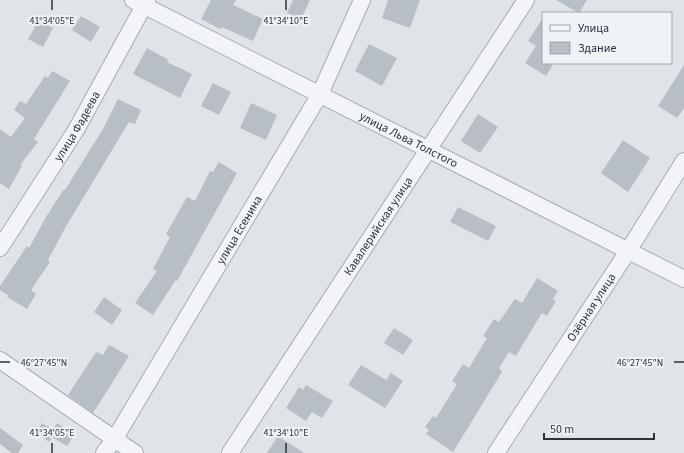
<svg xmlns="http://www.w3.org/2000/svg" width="684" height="453" viewBox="0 0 684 453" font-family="'Source Sans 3',sans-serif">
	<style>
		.building { fill: #b7bec5 }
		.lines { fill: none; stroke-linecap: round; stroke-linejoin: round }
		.minor-casing { stroke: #a4acb2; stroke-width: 18 }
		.minor { stroke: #f2f4f7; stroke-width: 16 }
		.ticks { fill: none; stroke: #283440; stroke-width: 1.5 }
		.labels { text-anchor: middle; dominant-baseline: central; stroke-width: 4; stroke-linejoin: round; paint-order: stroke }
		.street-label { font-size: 12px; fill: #283440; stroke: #eff3f6 }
		.ticks-label { font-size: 10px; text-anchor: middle; fill: #283440; stroke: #eff3f6; stroke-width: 4; stroke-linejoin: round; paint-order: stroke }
	</style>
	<rect width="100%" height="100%" fill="#dfe4e8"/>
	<path class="building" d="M 211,0 L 236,0 L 233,5 L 263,19 L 253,41 L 222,27 L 220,29 L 201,19 Z
		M 293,0 L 310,0 L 301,19 L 287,13 Z
		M 388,0 L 420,0 L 410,28 L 382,18 Z
		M 556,0 L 587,0 L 579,13 Z
		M 81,16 L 100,27 L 91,42 L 72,30 Z
		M 543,18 L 543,63 L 554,63 L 546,76 L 525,63 L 536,46 L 528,41 Z
		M 39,20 L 53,28 L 43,47 L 28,39 Z
		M 369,44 L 397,58 L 382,86 L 355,71 Z
		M 147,48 L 169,60 L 167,62 L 192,74 L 180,98 L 133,74 Z
		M 684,65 L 684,108 L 677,118 L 658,106 Z
		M 52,71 L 70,81 L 34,139 L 38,142 L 20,165 L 22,166 L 9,189 L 0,183 L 0,129 L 11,137 L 25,118 L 14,110 L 20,101 L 26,104 L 45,76 L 48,78 Z
		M 213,83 L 231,92 L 219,115 L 201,106 Z
		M 118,99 L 141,110 L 135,124 L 129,122 L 65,228 L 48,260 L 50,262 L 31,290 L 36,294 L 27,309 L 7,297 L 8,295 L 0,290 L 0,286 L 27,246 L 29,248 L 46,217 L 64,189 L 65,190 L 103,129 Z
		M 251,103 L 277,115 L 266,140 L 240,128 Z
		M 478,114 L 498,127 L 480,153 L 461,141 Z
		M 623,140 L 650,158 L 628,192 L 601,173 Z
		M 219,162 L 237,173 L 177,281 L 175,281 L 153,315 L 135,303 L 157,271 L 153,269 L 170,237 L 166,234 L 187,197 L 195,201 L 210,171 L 213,172 Z
		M 458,207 L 496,226 L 488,241 L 450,222 Z
		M 537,278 L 558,291 L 553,299 L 556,301 L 547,316 L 542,313 L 516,356 L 509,352 L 499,368 L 502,372 L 453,452 L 426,434 L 429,430 L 425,427 L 433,416 L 436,418 L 457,384 L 452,381 L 463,364 L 469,368 L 487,338 L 483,336 L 494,319 L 499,322 L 515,299 L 522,303 Z
		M 104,297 L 122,310 L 112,325 L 94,312 Z
		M 394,328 L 413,340 L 403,355 L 384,343 Z
		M 109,345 L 129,356 L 93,413 L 68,395 L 96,352 L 103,355 Z
		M 361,365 L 386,380 L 391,373 L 403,381 L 385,408 L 348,385 Z
		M 306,385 L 333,401 L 322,418 L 312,412 L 306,421 L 286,408 L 299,387 L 303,390 Z
		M 42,423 L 53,430 L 57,423 L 75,434 L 67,446 L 52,437 L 49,442 L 36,433 Z
		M 0,428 L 23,445 L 18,453 L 12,453 L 0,444 Z
		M 278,436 L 304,453 L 267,453 Z"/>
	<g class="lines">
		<defs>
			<g id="minor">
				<path id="s1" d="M 133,0 L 684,279"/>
				<path id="s2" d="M 0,248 L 76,130 L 147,0"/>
				<path d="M 0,360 L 135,453"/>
				<path id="s3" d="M 104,453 L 114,440 L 320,94 L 362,0"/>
				<path id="s4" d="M 230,453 L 526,0"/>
				<path id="s5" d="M 496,453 L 628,251 L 684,161"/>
			</g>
		</defs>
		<use href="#minor" class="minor-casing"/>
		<use href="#minor" class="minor"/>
	</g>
	<path class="ticks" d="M 52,0 L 52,10M 286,0 L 286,10M 0,362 L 10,362M 674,362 L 684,362M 52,443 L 52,453M 286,443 L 286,453"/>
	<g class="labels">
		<g class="street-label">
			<text stroke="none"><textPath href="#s2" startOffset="144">улица Фадеева</textPath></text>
			<text stroke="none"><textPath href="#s1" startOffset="309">улица Льва Толстого</textPath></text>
			<text stroke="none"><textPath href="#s4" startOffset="271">Кавалерийская улица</textPath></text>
			<text stroke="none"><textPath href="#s3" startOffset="261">улица Есенина</textPath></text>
			<text stroke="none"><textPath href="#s5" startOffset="174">Озёрная улица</textPath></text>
		</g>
	</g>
	<g class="ticks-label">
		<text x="52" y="24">41°34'05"E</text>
		<text x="286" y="24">41°34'10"E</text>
		<text x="44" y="366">46°27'45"N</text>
		<text x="640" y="366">46°27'45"N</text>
		<text x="52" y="436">41°34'05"E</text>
		<text x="286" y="436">41°34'10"E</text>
	</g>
	<rect x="542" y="12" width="130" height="52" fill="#eff3f6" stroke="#9fa7ad"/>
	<rect x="550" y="25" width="20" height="6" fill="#f2f4f7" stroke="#9fa7ad"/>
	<text x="578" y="32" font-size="12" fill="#283440">Улица</text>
	<rect x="550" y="42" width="20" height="12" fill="#b7bec5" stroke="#9fa7ad"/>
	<text x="578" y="52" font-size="12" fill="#283440">Здание</text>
	<path d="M544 433v6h110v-6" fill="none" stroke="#283440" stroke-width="2"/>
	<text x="550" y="433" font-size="12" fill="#283440" stroke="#eff3f6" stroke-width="3" paint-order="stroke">50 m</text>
</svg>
